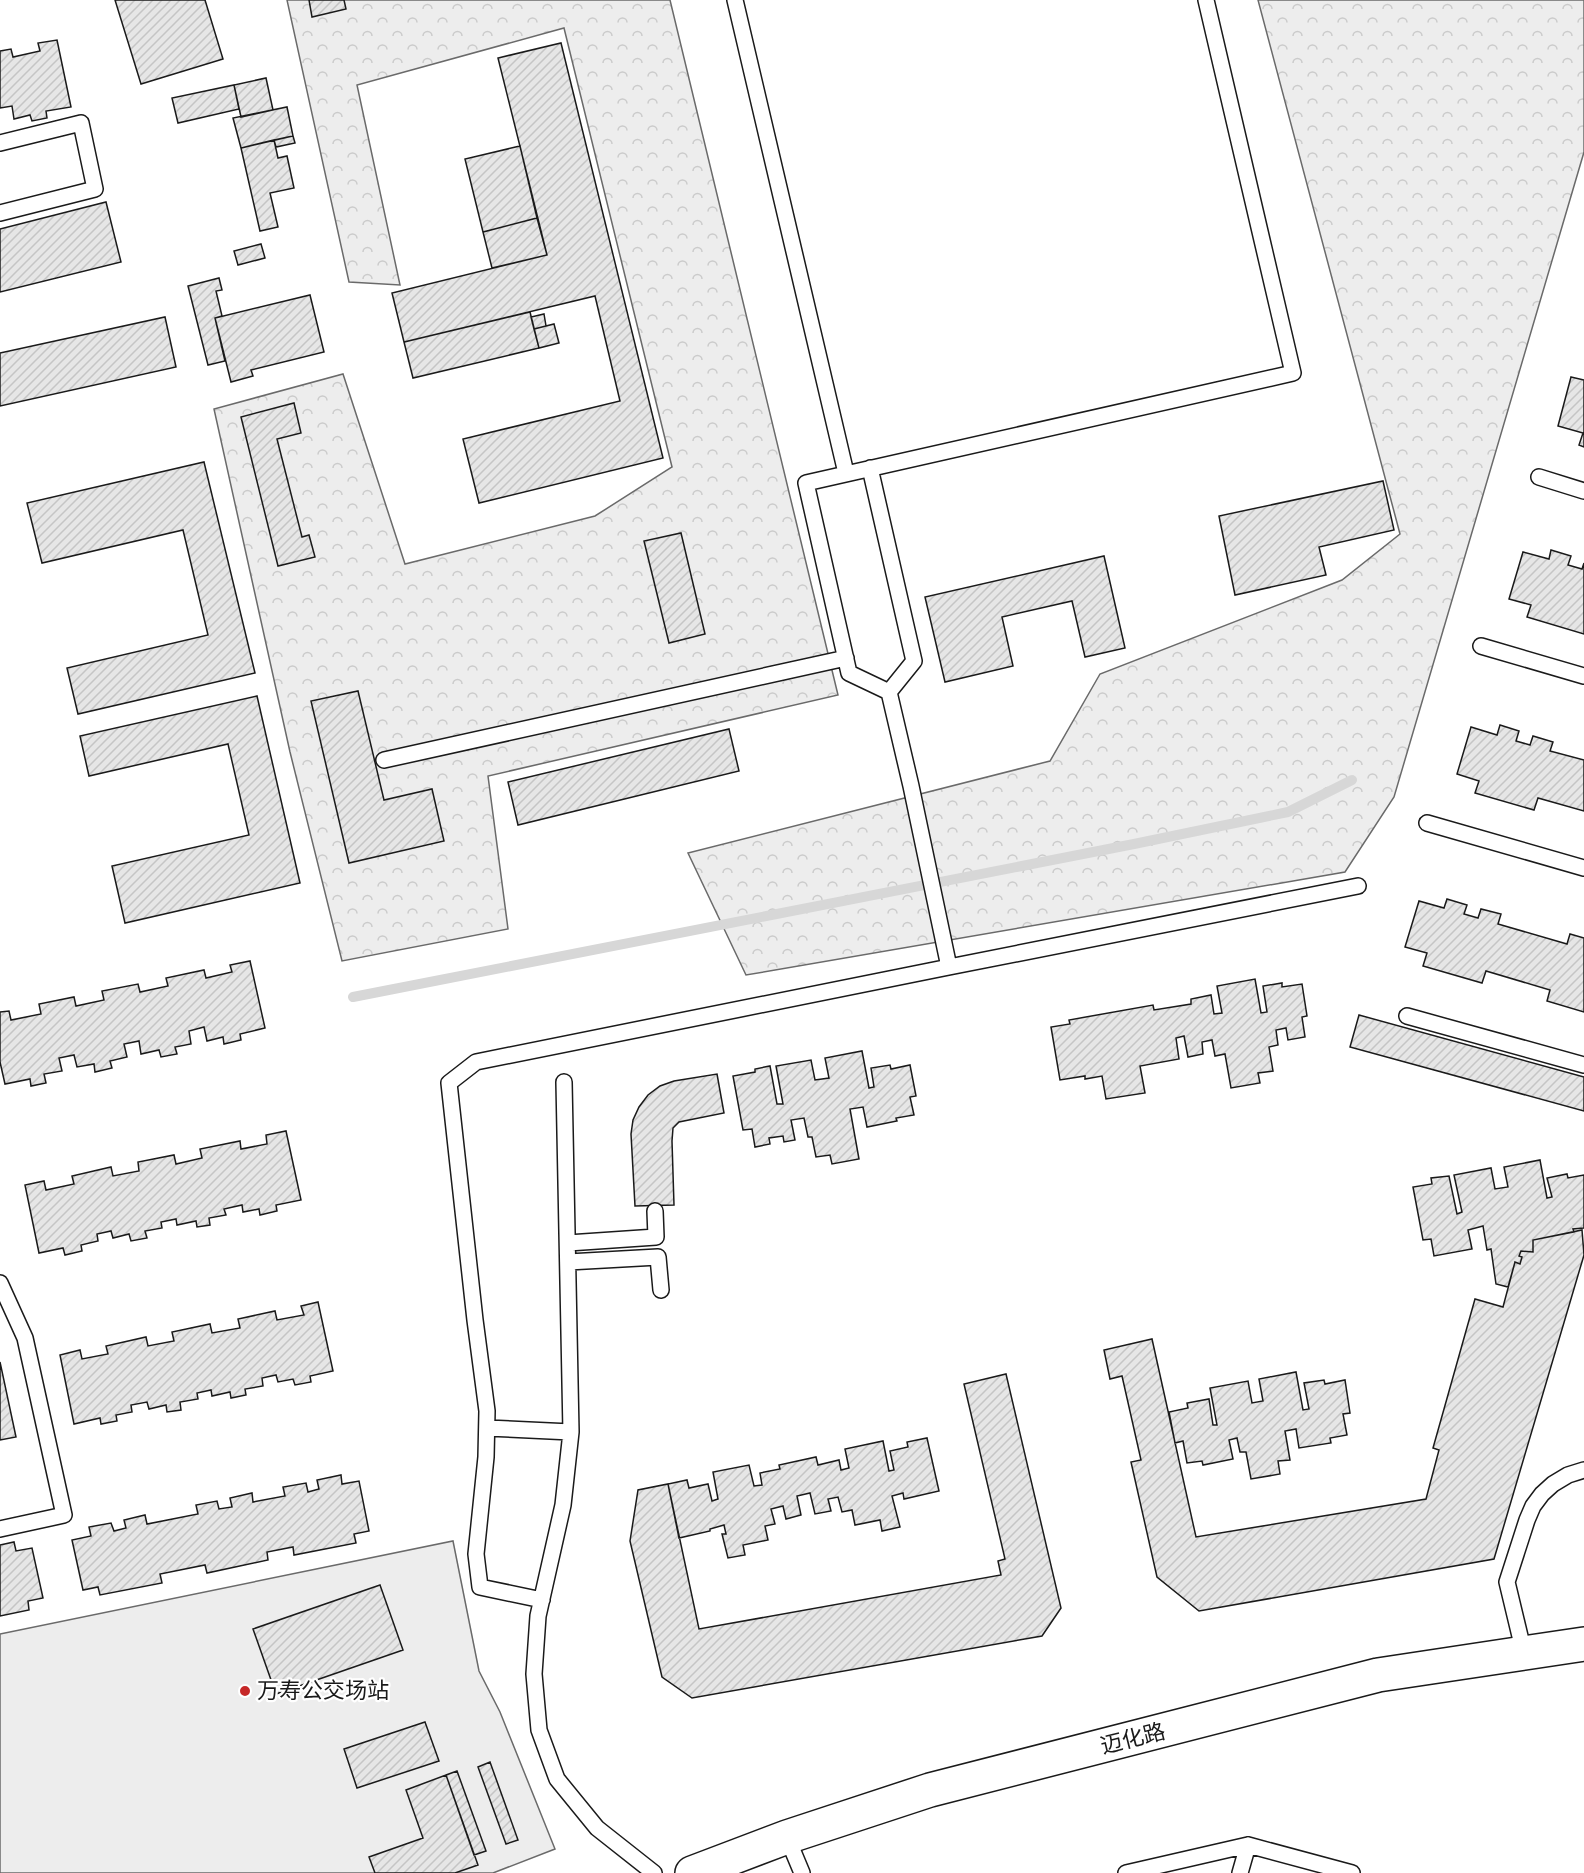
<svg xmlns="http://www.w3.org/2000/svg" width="1584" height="1873" viewBox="0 0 1584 1873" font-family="'Alegreya Sans','Noto Sans SC',sans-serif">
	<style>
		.forest { fill: url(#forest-crowns); stroke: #6a6a6a; stroke-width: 1.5 }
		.built { fill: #ededed; stroke: #6a6a6a; stroke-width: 1.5 }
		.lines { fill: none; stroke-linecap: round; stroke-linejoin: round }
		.stream { stroke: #d7d7d7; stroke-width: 10 }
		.building { fill: url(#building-hatch); stroke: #1a1a1a; stroke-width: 1.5 }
		.service-casing { stroke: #1a1a1a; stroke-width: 18 }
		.tertiary-casing { stroke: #1a1a1a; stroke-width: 36 }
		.service { stroke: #fff; stroke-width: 15 }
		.tertiary { stroke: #fff; stroke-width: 33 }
		.poi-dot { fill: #c62828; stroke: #fff; stroke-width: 2 }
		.labels { text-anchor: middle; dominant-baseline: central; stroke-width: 4.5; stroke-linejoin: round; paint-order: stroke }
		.poi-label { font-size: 22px; fill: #1a1a1a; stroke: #fff; text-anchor: start }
		.street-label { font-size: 22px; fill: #1a1a1a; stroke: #fff }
	</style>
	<defs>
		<pattern id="forest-crowns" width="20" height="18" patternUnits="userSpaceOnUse" patternTransform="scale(1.5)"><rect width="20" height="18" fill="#ededed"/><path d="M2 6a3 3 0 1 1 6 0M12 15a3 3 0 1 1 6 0" fill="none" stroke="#cbcbcb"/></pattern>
		<pattern id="building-hatch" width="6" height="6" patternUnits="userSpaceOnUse" patternTransform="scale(1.5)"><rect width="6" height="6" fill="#e6e6e6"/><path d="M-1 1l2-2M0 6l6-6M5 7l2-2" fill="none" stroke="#c5c5c5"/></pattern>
	</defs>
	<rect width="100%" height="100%" fill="#fff"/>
	<path class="forest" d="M 287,0 L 670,0 L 838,695 L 488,776 L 508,929 L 342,961 L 290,752 L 214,409 L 343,374 L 405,564 L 595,516 L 672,467 L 564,28 L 357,85 L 400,285 L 349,282 Z
		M 1258,0 L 1584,0 L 1584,152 L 1394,797 L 1345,872 L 746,975 L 688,853 L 1050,761 L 1100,674 L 1342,580 L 1400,534 Z"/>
	<path class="built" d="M 453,1541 L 479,1671 L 500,1712 L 555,1849 L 493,1873 L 0,1873 L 0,1634 Z"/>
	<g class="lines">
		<path class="stream" d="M 353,997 L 1134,844 L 1288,812 L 1352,780"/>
	</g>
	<path class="building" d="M 115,0 L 205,0 L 223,59 L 141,84 Z
		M 309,0 L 344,0 L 346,9 L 312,17 Z
		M 57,40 L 71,107 L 46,111 L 47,118 L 32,121 L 30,115 L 14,119 L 12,106 L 0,108 L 0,51 L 11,49 L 13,57 L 40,51 L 38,43 Z
		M 561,43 L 663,458 L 479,503 L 463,439 L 620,401 L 595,296 L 404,342 L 392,293 L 547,255 L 498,58 Z
		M 266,78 L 273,110 L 241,117 L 234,85 Z
		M 234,85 L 239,109 L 178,123 L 172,98 Z
		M 287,107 L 293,136 L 241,148 L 233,118 Z
		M 293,136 L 295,143 L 276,147 L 274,140 Z
		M 274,140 L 278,158 L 287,156 L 294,188 L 270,193 L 278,227 L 260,231 L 241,148 Z
		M 520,146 L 537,218 L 483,232 L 465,159 Z
		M 106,202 L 121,262 L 0,292 L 0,229 Z
		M 537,218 L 547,255 L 492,268 L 483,232 Z
		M 261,244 L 265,258 L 238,265 L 234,251 Z
		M 219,278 L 222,290 L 216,291 L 222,316 L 215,318 L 225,361 L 208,365 L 188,286 Z
		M 310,295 L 324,352 L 251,370 L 253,376 L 231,382 L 215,318 Z
		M 530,312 L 539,348 L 413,378 L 404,342 Z
		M 544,314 L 546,326 L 534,329 L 531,317 Z
		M 165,317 L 176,367 L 0,406 L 0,353 Z
		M 554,324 L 559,343 L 539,348 L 534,329 Z
		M 1571,377 L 1584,380 L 1584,447 L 1579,445 L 1583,433 L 1558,426 Z
		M 294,403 L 301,433 L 277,439 L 302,537 L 309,535 L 315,557 L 278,566 L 241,417 Z
		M 204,462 L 255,673 L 78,714 L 67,668 L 208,635 L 183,530 L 42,563 L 27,503 Z
		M 1383,481 L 1394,530 L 1319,547 L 1326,575 L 1235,595 L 1219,516 Z
		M 681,533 L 705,634 L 669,643 L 644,541 Z
		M 1551,550 L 1571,556 L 1568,565 L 1582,569 L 1584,563 L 1584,634 L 1527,617 L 1531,605 L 1509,599 L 1523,552 L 1549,559 Z
		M 1104,556 L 1125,648 L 1085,657 L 1072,601 L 1002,617 L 1013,666 L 945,682 L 925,597 Z
		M 358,691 L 384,800 L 432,789 L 444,841 L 349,863 L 311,701 Z
		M 257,696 L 300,883 L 125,923 L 112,866 L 249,835 L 228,744 L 89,776 L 80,736 Z
		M 1500,725 L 1519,731 L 1516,741 L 1530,745 L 1533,736 L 1553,742 L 1550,751 L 1584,760 L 1584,811 L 1538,798 L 1534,810 L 1475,793 L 1479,781 L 1457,774 L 1471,727 L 1497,735 Z
		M 729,729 L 739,771 L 518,825 L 508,782 Z
		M 1447,899 L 1467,905 L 1464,914 L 1478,918 L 1481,909 L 1501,914 L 1498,924 L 1567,944 L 1570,934 L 1584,938 L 1584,1012 L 1547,1001 L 1550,990 L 1486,971 L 1482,983 L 1423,966 L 1427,953 L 1405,947 L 1419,901 L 1444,908 Z
		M 250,961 L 265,1028 L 240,1034 L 241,1040 L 224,1044 L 223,1037 L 207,1041 L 204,1027 L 189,1031 L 191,1044 L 175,1047 L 177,1054 L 161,1057 L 159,1050 L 141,1054 L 139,1041 L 124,1044 L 127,1057 L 110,1061 L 112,1068 L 95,1072 L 94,1064 L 77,1067 L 74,1055 L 59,1058 L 62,1071 L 44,1074 L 46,1083 L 31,1086 L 30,1079 L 5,1084 L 0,1062 L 0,1012 L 9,1011 L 11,1020 L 41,1014 L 39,1004 L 74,997 L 76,1006 L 104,1000 L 102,991 L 138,984 L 140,992 L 168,986 L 166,978 L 204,970 L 206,978 L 232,972 L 230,965 Z
		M 1255,979 L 1261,1013 L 1267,1012 L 1263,986 L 1282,983 L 1282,987 L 1302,984 L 1307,1016 L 1302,1017 L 1305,1037 L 1288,1040 L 1286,1028 L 1276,1030 L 1278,1045 L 1269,1047 L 1273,1071 L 1258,1073 L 1260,1083 L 1231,1088 L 1225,1054 L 1215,1056 L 1212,1040 L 1202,1042 L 1203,1054 L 1188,1057 L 1184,1036 L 1176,1038 L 1179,1059 L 1140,1066 L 1145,1093 L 1106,1099 L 1102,1076 L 1085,1079 L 1085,1076 L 1060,1080 L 1051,1027 L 1070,1024 L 1069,1020 L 1153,1005 L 1154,1010 L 1191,1004 L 1191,999 L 1211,995 L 1214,1014 L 1222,1013 L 1217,986 Z
		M 1359,1015 L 1584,1077 L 1584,1111 L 1350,1047 Z
		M 862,1051 L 869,1088 L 874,1087 L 871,1068 L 890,1065 L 891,1069 L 910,1065 L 916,1096 L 910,1097 L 914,1115 L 896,1118 L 897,1121 L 867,1127 L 863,1107 L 850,1109 L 859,1159 L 832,1164 L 830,1155 L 816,1157 L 812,1137 L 808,1137 L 804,1118 L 791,1120 L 795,1140 L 784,1142 L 783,1136 L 769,1138 L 770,1144 L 755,1147 L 752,1129 L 743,1130 L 733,1076 L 755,1072 L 755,1069 L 770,1066 L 777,1104 L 783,1104 L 776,1066 L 811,1060 L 815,1080 L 829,1078 L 825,1058 Z
		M 717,1074 L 724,1113 L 679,1122 L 673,1128 L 672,1141 L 674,1205 L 635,1206 L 631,1134 L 633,1120 L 639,1107 L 648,1095 L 660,1086 L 674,1081 Z
		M 286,1131 L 301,1200 L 276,1205 L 277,1211 L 260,1215 L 259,1209 L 243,1212 L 242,1205 L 224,1209 L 226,1215 L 209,1218 L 210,1225 L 197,1227 L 196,1221 L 177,1225 L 176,1219 L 161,1222 L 162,1228 L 145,1231 L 147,1238 L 131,1241 L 129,1234 L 113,1238 L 111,1231 L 97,1234 L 98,1241 L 81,1245 L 82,1251 L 65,1255 L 63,1248 L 39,1253 L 25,1185 L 44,1181 L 46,1190 L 74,1184 L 72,1176 L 111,1167 L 113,1176 L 139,1171 L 138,1162 L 174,1155 L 176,1164 L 202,1158 L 200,1149 L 240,1141 L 241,1149 L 267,1144 L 266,1135 Z
		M 1540,1160 L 1547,1198 L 1552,1197 L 1547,1178 L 1567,1174 L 1568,1178 L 1584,1175 L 1584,1228 L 1573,1229 L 1574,1232 L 1533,1240 L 1533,1252 L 1521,1251 L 1519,1256 L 1522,1257 L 1520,1264 L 1515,1262 L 1508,1287 L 1496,1284 L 1491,1249 L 1487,1250 L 1483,1226 L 1468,1230 L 1472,1249 L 1434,1256 L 1431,1239 L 1423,1240 L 1413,1187 L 1432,1184 L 1431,1178 L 1449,1176 L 1457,1214 L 1462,1212 L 1454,1175 L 1491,1168 L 1495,1189 L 1508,1187 L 1504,1167 Z
		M 1582,1230 L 1584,1255 L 1494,1559 L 1199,1611 L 1157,1577 L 1131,1462 L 1141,1460 L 1122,1376 L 1110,1379 L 1104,1350 L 1152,1339 L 1196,1537 L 1426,1499 L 1439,1450 L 1433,1448 L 1475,1299 L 1503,1307 L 1515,1262 L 1520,1264 L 1522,1257 L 1519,1256 L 1521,1251 L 1533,1252 L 1533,1240 Z
		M 318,1302 L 333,1371 L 310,1376 L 311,1382 L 295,1385 L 293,1379 L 278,1382 L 276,1375 L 262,1378 L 263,1386 L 245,1389 L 246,1395 L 231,1398 L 230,1392 L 212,1396 L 211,1390 L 197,1393 L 198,1399 L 180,1402 L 181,1410 L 167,1412 L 166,1405 L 149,1409 L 147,1402 L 131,1405 L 132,1412 L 116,1415 L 117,1421 L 101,1424 L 100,1418 L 74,1424 L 60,1355 L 80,1350 L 82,1359 L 108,1354 L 106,1346 L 146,1337 L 148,1346 L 174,1341 L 172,1332 L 210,1324 L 212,1333 L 240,1328 L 238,1319 L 275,1311 L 277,1320 L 304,1315 L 301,1306 Z
		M 0,1362 L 16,1437 L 0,1440 Z
		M 1296,1372 L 1303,1410 L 1309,1409 L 1304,1383 L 1324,1380 L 1325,1384 L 1345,1380 L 1350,1413 L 1343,1414 L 1347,1435 L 1330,1438 L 1331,1443 L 1299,1448 L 1296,1429 L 1285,1431 L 1290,1460 L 1278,1461 L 1280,1474 L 1251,1479 L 1246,1452 L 1240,1452 L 1237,1438 L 1229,1440 L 1233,1459 L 1203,1465 L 1202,1461 L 1187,1463 L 1183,1441 L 1175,1443 L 1169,1412 L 1188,1408 L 1187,1403 L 1209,1399 L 1213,1425 L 1217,1425 L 1210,1388 L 1248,1381 L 1252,1403 L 1263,1401 L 1259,1379 Z
		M 1006,1374 L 1061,1608 L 1042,1636 L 692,1698 L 662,1677 L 630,1541 L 638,1490 L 668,1484 L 699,1629 L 1001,1575 L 998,1561 L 1005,1559 L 964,1384 Z
		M 927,1438 L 939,1491 L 904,1499 L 903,1493 L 892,1496 L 900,1527 L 882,1531 L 880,1520 L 855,1525 L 852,1510 L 842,1512 L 838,1497 L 828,1499 L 831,1511 L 815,1514 L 810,1493 L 797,1496 L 801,1515 L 786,1519 L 783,1506 L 771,1509 L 775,1524 L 765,1526 L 768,1540 L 743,1545 L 745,1555 L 728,1558 L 722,1534 L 726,1534 L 724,1525 L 710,1529 L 710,1531 L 679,1538 L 668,1484 L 687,1480 L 689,1488 L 708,1484 L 712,1501 L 718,1499 L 713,1472 L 749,1465 L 754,1486 L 762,1485 L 760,1473 L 780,1469 L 779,1465 L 816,1457 L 818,1465 L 839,1460 L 841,1470 L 849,1468 L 845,1449 L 883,1441 L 889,1471 L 894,1470 L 890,1451 L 908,1447 L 907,1442 Z
		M 341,1475 L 342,1484 L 359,1481 L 369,1531 L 354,1534 L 356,1543 L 294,1555 L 293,1547 L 267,1552 L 268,1560 L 207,1573 L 205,1565 L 160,1574 L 162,1583 L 100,1595 L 98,1587 L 83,1590 L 72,1540 L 91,1536 L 89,1527 L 111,1523 L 114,1531 L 126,1528 L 124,1520 L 145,1515 L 147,1524 L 198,1514 L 196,1505 L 217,1501 L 219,1509 L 232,1507 L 230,1498 L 252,1493 L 253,1502 L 285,1496 L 283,1487 L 306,1483 L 308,1492 L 319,1489 L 317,1480 Z
		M 14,1542 L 16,1551 L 32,1548 L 43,1598 L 28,1601 L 29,1610 L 0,1616 L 0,1545 Z
		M 380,1585 L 403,1650 L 276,1694 L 253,1629 Z
		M 425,1722 L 439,1761 L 357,1788 L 344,1749 Z
		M 490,1762 L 518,1840 L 506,1844 L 478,1767 Z
		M 457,1771 L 486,1851 L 474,1855 L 446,1775 Z
		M 446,1775 L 478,1865 L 455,1873 L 375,1873 L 369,1857 L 423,1838 L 406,1790 Z"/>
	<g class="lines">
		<defs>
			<path id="service" d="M 735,0 L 846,473
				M 0,143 L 81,123 L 95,189 L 0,213
				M 870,468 L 914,661 L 889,692
				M 1539,477 L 1584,491
				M 1481,646 L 1584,676
				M 384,760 L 846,658
				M 1427,823 L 1584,868
				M 949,967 L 1358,886
				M 1407,1016 L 1584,1065
				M 564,1082 L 571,1432 L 563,1505 L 538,1616 L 534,1674 L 539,1730 L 557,1779 L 597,1828 L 654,1873
				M 568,1243 L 656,1237 L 655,1211
				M 568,1262 L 658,1257 L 661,1290
				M 0,1283 L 25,1338 L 64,1515 L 0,1529
				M 487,1428 L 571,1432
				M 542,1600 L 480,1587 L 476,1554 L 486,1457 L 487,1411 L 475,1320 L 449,1083 L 476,1062 L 949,967 L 911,786 L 889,692 L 849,673 L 806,483 L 1293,373 L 1206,0
				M 1524,1653 L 1507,1582 L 1527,1520 L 1533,1506 L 1542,1494 L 1553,1484 L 1568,1475 L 1584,1470
				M 787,1837 L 802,1873
				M 1126,1873 L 1248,1845 L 1352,1873
				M 1240,1873 L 1248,1845"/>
			<path id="tertiary" d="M 692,1873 L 787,1837 L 930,1790 L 1378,1675 L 1584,1644"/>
		</defs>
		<use href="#service" class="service-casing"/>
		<use href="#tertiary" class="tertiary-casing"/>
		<use href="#service" class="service"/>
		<use href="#tertiary" class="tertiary"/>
	</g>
	<circle class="poi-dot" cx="245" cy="1691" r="6"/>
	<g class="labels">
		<g class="poi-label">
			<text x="257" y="1691">万寿公交场站</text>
		</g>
		<g class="street-label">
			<text transform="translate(1133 1739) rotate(-14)">迈化路</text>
		</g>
	</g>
</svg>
